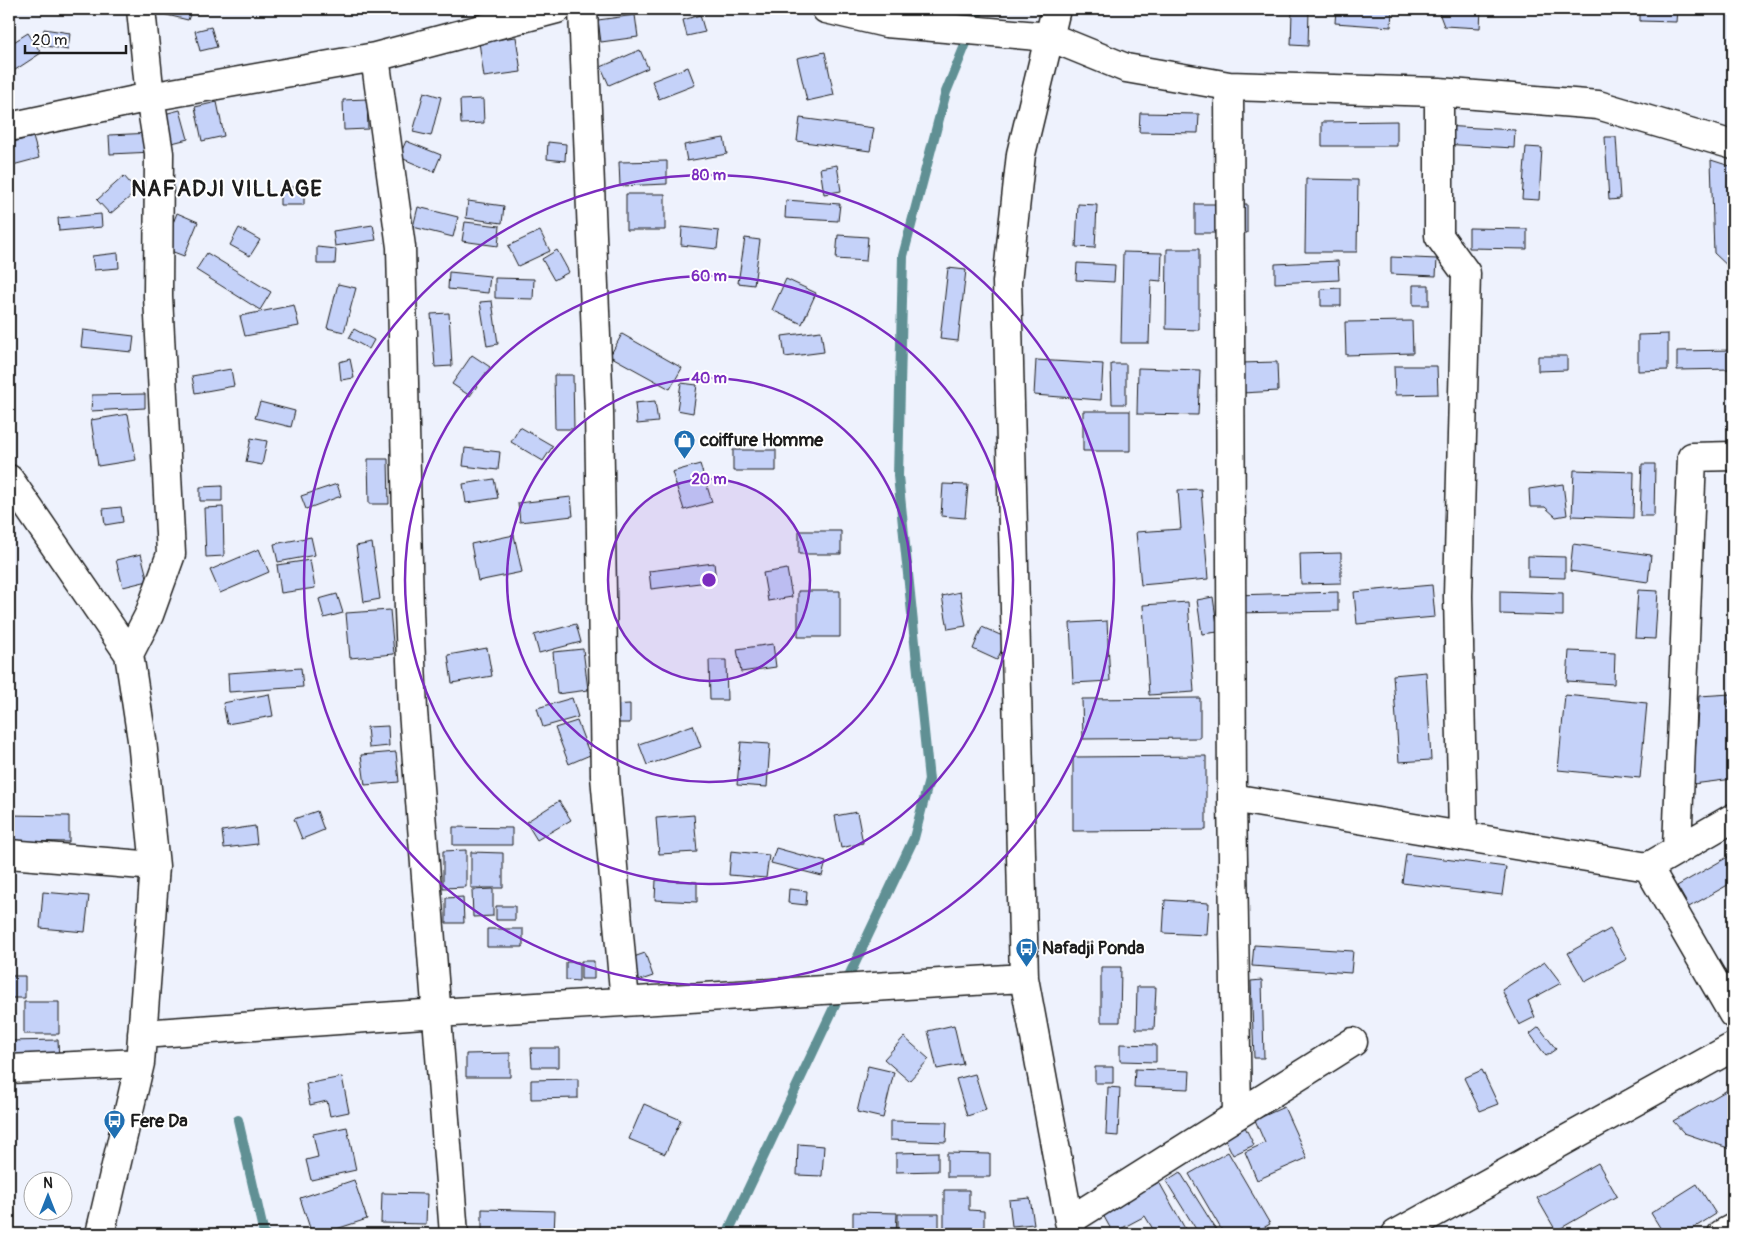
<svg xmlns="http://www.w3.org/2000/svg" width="1742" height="1243" font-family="Pangolin,sans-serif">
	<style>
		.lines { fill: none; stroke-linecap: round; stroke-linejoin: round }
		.stream { stroke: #609094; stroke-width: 10 }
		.building { fill: #c5d2f9; stroke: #1c1c1c }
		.minor-casing { stroke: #1c1c1c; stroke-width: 31 }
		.minor { stroke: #fff; stroke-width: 28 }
		.ring { fill: none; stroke: #7b2cbf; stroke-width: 2.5 }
		.labels { text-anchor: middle; stroke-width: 4; stroke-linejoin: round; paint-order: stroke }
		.poi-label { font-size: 18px; font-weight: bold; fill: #1c1c1c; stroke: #fff; text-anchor: start }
		.district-label { font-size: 22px; font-weight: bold; letter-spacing: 1px; fill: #1c1c1c; stroke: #fff }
		.centre { fill: #7b2cbf; stroke: #fff; stroke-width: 2.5 }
		.ring-label { font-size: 15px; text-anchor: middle; font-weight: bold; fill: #7b2cbf; stroke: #fff; stroke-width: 4; stroke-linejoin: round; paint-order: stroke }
	</style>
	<rect width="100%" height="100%" fill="#eef2fd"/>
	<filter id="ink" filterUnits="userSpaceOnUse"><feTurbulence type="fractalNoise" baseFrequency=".02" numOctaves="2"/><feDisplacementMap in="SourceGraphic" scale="10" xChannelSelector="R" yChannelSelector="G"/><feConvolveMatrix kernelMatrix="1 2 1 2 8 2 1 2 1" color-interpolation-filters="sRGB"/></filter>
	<g filter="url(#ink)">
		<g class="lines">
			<path class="stream" d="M238 1120 264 1234
				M727 1234 914 838 929 780 898 476 903 256 946 92 980 9"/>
		</g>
		<path class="building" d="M151 9H192L188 20 150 11Z
			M1336 9H1392L1391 27 1335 23Z
			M1433 9H1481L1480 28 1444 26 1438 10Z
			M1640 9H1677L1676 22 1640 21Z
			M1292 11H1309L1308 46 1291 45Z
			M635 15 638 37 601 42 598 20Z
			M700 15 705 32 687 36 683 20Z
			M211 27 217 47 200 51 195 31Z
			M44 29 70 33 68 50 41 45Z
			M28 33 41 53 12 72 9 68V45Z
			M516 37 521 72 484 77 479 42Z
			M640 50 648 68 609 85 601 67Z
			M825 52 834 95 807 101 797 58Z
			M688 67 695 85 659 99 652 81Z
			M424 92 441 97 431 136 413 132Z
			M367 99 368 129 344 130 343 100Z
			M483 99 484 123 461 124 460 100Z
			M217 102 224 136 202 141 195 107Z
			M180 110 188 139 164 145 156 116Z
			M1140 113 1199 114 1198 133 1139 132Z
			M800 118 874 128 870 151 797 141Z
			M1397 121V146H1322V122Z
			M1442 126 1515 130 1514 148 1441 144Z
			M152 133 153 152 110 154 109 135Z
			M33 137 39 158 9 166V143Z
			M1605 137H1616L1620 199 1609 200Z
			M724 138 727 154 687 161 684 145Z
			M406 141 441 155 434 172 399 157Z
			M548 142 566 144 565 161 547 159Z
			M1526 147 1542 148 1539 200 1522 199Z
			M1711 160 1733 167V271L1714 253Z
			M667 161V184L620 186 619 162Z
			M837 165 841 191 824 194 820 168Z
			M124 176 137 191 110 214 97 200Z
			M1306 179 1358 180 1357 252H1305Z
			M280 187H304V205H280Z
			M626 194H665V230H626Z
			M786 200 840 204 838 221 785 218Z
			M468 201 504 206 502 223 466 218Z
			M1078 204 1097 205 1095 248 1076 247Z
			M1195 204H1247V233H1195Z
			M418 207 458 217 453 237 413 227Z
			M177 213 198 222 184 256 163 248Z
			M101 214 102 227 59 231 58 218Z
			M465 222 500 226 498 246 462 241Z
			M373 225 376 240 335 246 333 231Z
			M682 227 719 231 717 249 681 245Z
			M239 228 260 240 250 256 230 245Z
			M1469 228 1527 229V249L1469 248Z
			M540 231 550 251 518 266 508 246Z
			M838 235 868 237 866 261 836 259Z
			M745 238 760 240 754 285 738 283Z
			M317 247 336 249 335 264H317Z
			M1167 249H1199V330L1166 329Z
			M557 250 569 272 554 280 542 259Z
			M1123 252 1162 253 1161 281 1151 280 1149 343H1121Z
			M118 253 119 268 94 270 92 256Z
			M207 253 271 292 260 310 196 270Z
			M1391 257 1437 259 1436 276 1391 274Z
			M1338 261 1339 280 1275 283V264Z
			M1077 263 1115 265 1114 282 1076 280Z
			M948 268 966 270 958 341 940 339Z
			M449 272 490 276 488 293 448 289Z
			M495 278 534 279 533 299 495 298Z
			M786 279 816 293 802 324 772 310Z
			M338 284 356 288 344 332 327 328Z
			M1413 285H1429V305H1413Z
			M1341 288V306H1321V289Z
			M492 301 498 344 487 346 480 302Z
			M294 305 299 326 245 336 240 316Z
			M449 313 452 366 435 367 431 314Z
			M1412 321 1413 353 1346 355 1345 322Z
			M354 329 374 340 369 349 349 338Z
			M83 330 134 336 132 352 81 347Z
			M821 331 824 352 785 357 782 336Z
			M622 334 682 368 670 389 610 356Z
			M1668 334V370L1638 371V335Z
			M1733 350V369L1677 370V351Z
			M472 355 490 367 470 396 452 384Z
			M1538 356H1567V370L1538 371Z
			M350 359 354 378 341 380 339 362Z
			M1036 360 1103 364 1101 400 1034 395Z
			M1277 362 1278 391 1242 393 1241 363Z
			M1111 364H1126V404H1112Z
			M1394 366H1437L1438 394 1395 395Z
			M1138 368 1200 370 1198 415 1137 414Z
			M231 369 234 386 195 393 192 376Z
			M554 375H573L574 429H555Z
			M681 383 697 385 693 413 677 410Z
			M145 394V408L91 411 92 395Z
			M655 401 658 422 637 424 635 403Z
			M260 402 295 411 291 427 255 418Z
			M1083 411H1130V451H1083Z
			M128 414 136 460 98 466 91 420Z
			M520 427 553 446 543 461 511 442Z
			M251 438 267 441 262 465 246 462Z
			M465 448 500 452 498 470 463 466Z
			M733 450H776V471H733Z
			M368 459H388L389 504H369Z
			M700 464 712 502 684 510 672 472Z
			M1642 464H1655L1654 516H1640Z
			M1574 470 1634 472 1633 518 1572 516Z
			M494 479 498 498 466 503 463 484Z
			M337 484 341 496 306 509 301 496Z
			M943 484 968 485 965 518 941 516Z
			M1563 484 1567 515 1556 517 1545 507H1530L1529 489Z
			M222 486V501H200V487Z
			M1201 489 1208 579 1141 585 1136 532 1181 529 1178 490Z
			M571 497 573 516 520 522 518 503Z
			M121 507 123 522 105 525 103 509Z
			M223 507 224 556 206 557 204 508Z
			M799 531H841V554H799Z
			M514 535 522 572 478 581 471 544Z
			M311 537 315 555 278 562 274 544Z
			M372 543 380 599 364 602 356 546Z
			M1573 544 1651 555 1648 582 1570 571Z
			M259 549 269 572 220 593 210 570Z
			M1341 553V583L1301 584 1300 554Z
			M141 554 148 581 123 587 116 560Z
			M1528 556 1565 557V578L1528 577Z
			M310 560 315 588 281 593 277 565Z
			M714 563 716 581 651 589 649 571Z
			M787 569 792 597 768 601 763 573Z
			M1432 585 1435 617 1357 624 1354 592Z
			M1638 590 1658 591 1655 639 1635 638Z
			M798 591H840V637H798Z
			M1500 591 1563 593V616L1500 614Z
			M960 592 966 626 948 629 942 596Z
			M1338 592V611L1235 613V595Z
			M337 594 343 613 324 618 319 599Z
			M1213 597 1218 632 1202 634 1197 600Z
			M1188 602 1194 692 1149 695 1143 605Z
			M390 610 394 654 350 658 346 613Z
			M1107 621 1110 681 1073 683 1070 623Z
			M576 624 581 642 539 653 534 635Z
			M982 627 1007 638 997 660 973 649Z
			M773 644 776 667 741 672 737 649Z
			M487 648 492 676 452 683 448 655Z
			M583 649 588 690 557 694 553 652Z
			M1569 651 1615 653 1614 684 1567 681Z
			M709 660H726L727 700H710Z
			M301 668 303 687 229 692 228 673Z
			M1426 672 1431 760 1399 762 1393 675Z
			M269 694 273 716 227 724 223 703Z
			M1731 694 1727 707H1733V779L1693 784 1699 696Z
			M1565 695 1647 703 1640 778 1558 770Z
			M572 698 578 717 543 727 537 708Z
			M1200 698V738L1083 739 1082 699Z
			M630 704V723H612L611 705Z
			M577 721 590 755 569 764 555 728Z
			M693 725 701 747 647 765 639 744Z
			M388 726 389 746 369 748 367 727Z
			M741 742 770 744 767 787 737 785Z
			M396 752 399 782 365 785 361 755Z
			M1206 756V830L1073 831V757Z
			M559 801 571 820 537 840 526 822Z
			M317 811 324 830 302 839 294 819Z
			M857 812 863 843 841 848 835 816Z
			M9 815 69 816V842L9 841Z
			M694 815 697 852 659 854 656 818Z
			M255 826 257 844 224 848 222 831Z
			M453 827 512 828V845H453Z
			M776 848 826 862 822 876 771 863Z
			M466 850V887L443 888V851Z
			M731 851 769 855 766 878 729 875Z
			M471 852 503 853V888H471Z
			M1406 854 1506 867 1502 895 1402 883Z
			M1733 854V882L1689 907 1677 886Z
			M656 880 697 882V902L655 900Z
			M493 889V916L473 917 472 890Z
			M789 889 807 891 806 905 788 903Z
			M43 892 89 896 85 932 40 928Z
			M463 897 464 923H446V898Z
			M1165 900 1209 903 1207 935 1163 933Z
			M496 906H515V920H496Z
			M487 929H523V947H487Z
			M1610 929 1627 959 1585 982 1568 953Z
			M1254 945 1353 951 1351 973 1252 966Z
			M645 953 653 976 638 981 631 958Z
			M581 961H594V979H581Z
			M566 962H579V981L566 980Z
			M1545 962 1561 983 1528 1001 1535 1017 1519 1025 1502 990Z
			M1101 967H1121L1120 1022H1101Z
			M9 976H25V998H9Z
			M1262 980 1264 1058H1254L1251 981Z
			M1137 987H1156L1154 1029H1136Z
			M24 1002H59V1034H24Z
			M954 1025 963 1064 937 1069 928 1031Z
			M1539 1027 1556 1049 1546 1056 1530 1034Z
			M904 1037 929 1059 909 1081 884 1059Z
			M58 1040 59 1060 9 1061V1041Z
			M1120 1044 1156 1045V1062L1120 1061Z
			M531 1048H559V1067H532Z
			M510 1053V1077H466V1054Z
			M868 1066 894 1072 883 1118 857 1112Z
			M1095 1067H1113V1083H1095Z
			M1135 1069 1190 1071 1189 1089 1134 1087Z
			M1482 1070 1498 1104 1480 1111 1464 1078Z
			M975 1074 986 1110 967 1116 956 1079Z
			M342 1077 349 1112 330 1116 327 1101 310 1105 306 1084Z
			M578 1079V1098L531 1099V1080Z
			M1108 1087 1120 1088 1118 1136 1106 1135Z
			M1731 1088 1733 1091V1148L1731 1149 1684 1133 1673 1121Z
			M644 1104 681 1120 665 1154 629 1139Z
			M1284 1107 1307 1158 1257 1180 1245 1152 1265 1143 1255 1120Z
			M890 1121 947 1122 946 1142 890 1140Z
			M1244 1125 1254 1145 1233 1155 1223 1135Z
			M347 1127 356 1170 311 1180 306 1160 318 1157 313 1134Z
			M798 1144 824 1146 822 1176 797 1175Z
			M938 1152V1171L896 1172V1153Z
			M1228 1152 1270 1224 1253 1234H1224L1189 1174Z
			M947 1153 990 1154V1177H947Z
			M1598 1163 1617 1196 1556 1231 1537 1198Z
			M1180 1172 1219 1234H1199L1166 1181Z
			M354 1180 367 1219 321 1234H312L300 1198Z
			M1159 1182 1188 1234H1156L1145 1216 1113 1233 1102 1213Z
			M1697 1184 1716 1214 1684 1234H1664L1651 1213Z
			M944 1190H969V1210L984 1211V1228H944Z
			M382 1193 427 1194 426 1224 381 1223Z
			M1030 1198 1034 1224 1012 1226 1009 1200Z
			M482 1209 555 1211 554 1234H482Z
			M853 1212 897 1213 896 1234H853Z
			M898 1214H939V1231H898Z"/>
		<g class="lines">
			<defs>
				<path id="minor" d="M583 9 599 412 605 776 625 1002
					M826 9 886 23 1050 37 1126 68 1229 86 1439 92 1598 105 1733 145
					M1056 9 1021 154 1007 282 1024 978 1069 1221 1073 1234
					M375 57 401 247 409 610 413 711 454 1234
					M1229 86 1232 798 1237 1115
					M1439 92V236L1466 273 1458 596 1463 836
					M9 127 150 97 375 57 557 9
					M9 479 129 654 142 740 155 866 140 1063 100 1234
					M129 654 149 615 171 554 158 296 159 153 150 97 141 9
					M1232 798 1648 867 1733 818
					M1677 849 1692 457 1733 456
					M9 854 155 866
					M1648 867 1733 1014
					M142 1034 437 1013 1024 978
					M9 1069 140 1063
					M1069 1221 1353 1042
					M1396 1234 1733 1047
					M1722 1234 1733 1228"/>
			</defs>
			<use href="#minor" class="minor-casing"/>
			<use href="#minor" class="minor"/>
		</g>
	</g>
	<circle cx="709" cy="580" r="101" fill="#7b2cbf" fill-opacity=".12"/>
	<g class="ring">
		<circle cx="709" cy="580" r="101"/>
		<circle cx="709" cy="580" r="202"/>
		<circle cx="709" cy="580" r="304"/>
		<circle cx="709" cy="580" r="405"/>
	</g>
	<defs>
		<symbol id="shop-pin" viewBox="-11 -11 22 30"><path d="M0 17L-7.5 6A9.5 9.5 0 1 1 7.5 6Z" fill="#1f6fb2" stroke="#fff"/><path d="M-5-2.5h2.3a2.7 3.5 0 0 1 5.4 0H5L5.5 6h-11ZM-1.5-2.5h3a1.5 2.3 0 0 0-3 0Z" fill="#fff"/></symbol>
		<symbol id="bus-pin" viewBox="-11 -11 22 30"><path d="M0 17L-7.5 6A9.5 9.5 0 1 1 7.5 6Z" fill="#1f6fb2" stroke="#fff"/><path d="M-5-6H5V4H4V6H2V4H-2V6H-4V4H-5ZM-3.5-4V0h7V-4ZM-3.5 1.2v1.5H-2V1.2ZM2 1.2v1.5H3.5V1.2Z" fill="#fff"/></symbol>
	</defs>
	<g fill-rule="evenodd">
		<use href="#shop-pin" x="672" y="428" width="25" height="34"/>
		<use href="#bus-pin" x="1014" y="936" width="25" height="34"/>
		<use href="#bus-pin" x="102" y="1108" width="25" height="34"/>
	</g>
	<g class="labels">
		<g class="poi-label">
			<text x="700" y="446">coiffure Homme</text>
			<text x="1042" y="954">Nafadji Ponda</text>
			<text x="130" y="1127">Fere Da</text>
		</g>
		<g class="district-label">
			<text x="227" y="196">NAFADJI VILLAGE</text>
		</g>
	</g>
	<circle cx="709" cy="580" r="8" class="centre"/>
	<g class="ring-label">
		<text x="709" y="180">80 m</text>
		<text x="709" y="281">60 m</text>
		<text x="709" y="383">40 m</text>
		<text x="709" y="484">20 m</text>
	</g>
	<rect width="1742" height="1243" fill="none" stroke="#fff" stroke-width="30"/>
	<rect x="15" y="15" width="1712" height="1213" fill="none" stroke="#1c1c1c" stroke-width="2" filter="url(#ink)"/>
	<g transform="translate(48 1196)"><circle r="24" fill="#ffffff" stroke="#a4a4a4"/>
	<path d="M0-4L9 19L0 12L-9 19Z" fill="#1f6fb2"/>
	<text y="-8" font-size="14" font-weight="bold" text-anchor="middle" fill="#1c1c1c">N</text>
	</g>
	<path d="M25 45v8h101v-8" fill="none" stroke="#1c1c1c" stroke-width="2.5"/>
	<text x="32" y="45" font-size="15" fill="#1c1c1c" stroke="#ffffff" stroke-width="4" paint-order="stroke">20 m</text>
</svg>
